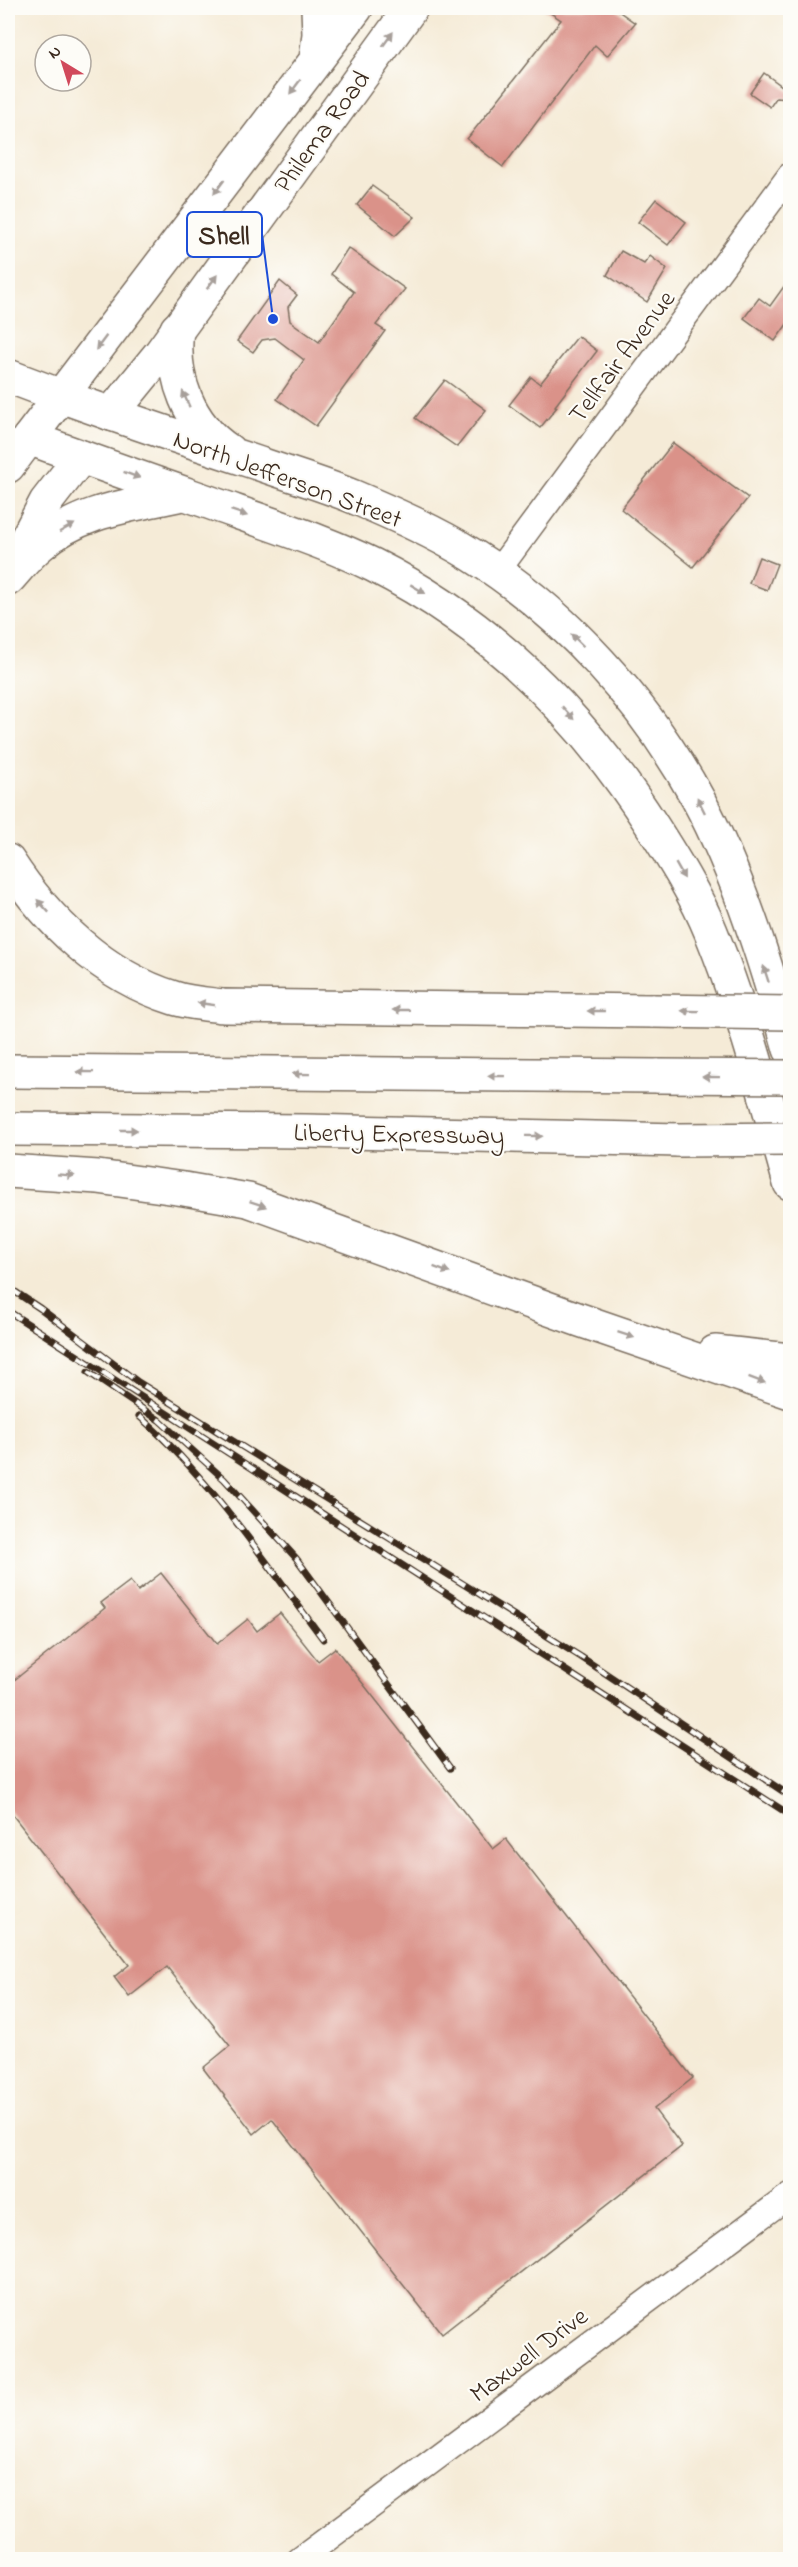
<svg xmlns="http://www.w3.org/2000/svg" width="798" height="2567" font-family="'Indie Flower',sans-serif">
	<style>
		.building { fill: #da9289 }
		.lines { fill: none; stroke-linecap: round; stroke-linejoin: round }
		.street-casing { stroke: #7c6e5f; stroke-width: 27 }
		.secondary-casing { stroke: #7c6e5f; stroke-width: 36 }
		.primary-casing { stroke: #7c6e5f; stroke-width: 36 }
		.highway-casing { stroke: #7c6e5f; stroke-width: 36 }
		.street { stroke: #fff; stroke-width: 24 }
		.secondary { stroke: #fff; stroke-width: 33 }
		.primary { stroke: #fff; stroke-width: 33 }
		.highway { stroke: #fff; stroke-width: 33 }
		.rail-casing { stroke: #3b2a1e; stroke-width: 7 }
		.rail { stroke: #fdfcf7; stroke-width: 4.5; stroke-dasharray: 14; stroke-linecap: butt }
		.highway-bridge-casing { stroke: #7c6e5f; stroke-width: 36; stroke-linecap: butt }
		.highway-bridge { stroke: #fff; stroke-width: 33 }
		.oneway { fill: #a79f9a }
		.labels { text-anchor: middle; stroke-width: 4.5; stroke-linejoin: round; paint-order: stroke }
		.street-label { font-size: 26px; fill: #3b2a1e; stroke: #fdfcf7 }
		.leader { fill: none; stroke: #1d4ed8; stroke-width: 2 }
		.callout-dot { fill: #1d4ed8; stroke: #fdfcf7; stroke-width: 2 }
		.callout { fill: #fdfcf7; stroke: #1d4ed8; stroke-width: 2 }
		.callout-label { font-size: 27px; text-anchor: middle; font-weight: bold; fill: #3b2a1e }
	</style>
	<rect width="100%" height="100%" fill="#fdfcf7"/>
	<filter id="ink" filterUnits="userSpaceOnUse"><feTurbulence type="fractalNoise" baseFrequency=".0167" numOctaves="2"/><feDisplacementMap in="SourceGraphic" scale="12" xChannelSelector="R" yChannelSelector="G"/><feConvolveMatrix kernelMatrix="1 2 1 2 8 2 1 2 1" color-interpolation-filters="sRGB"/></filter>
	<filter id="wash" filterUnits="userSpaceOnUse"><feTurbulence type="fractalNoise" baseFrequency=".008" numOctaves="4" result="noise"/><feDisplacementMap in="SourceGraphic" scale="24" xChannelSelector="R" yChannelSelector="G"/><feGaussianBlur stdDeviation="1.35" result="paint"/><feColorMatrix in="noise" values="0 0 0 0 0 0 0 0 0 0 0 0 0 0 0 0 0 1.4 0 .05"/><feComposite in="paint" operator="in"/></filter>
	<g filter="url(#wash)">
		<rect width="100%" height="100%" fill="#f5ebd7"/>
		<g id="blocks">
			<path class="building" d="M543 8H614L635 23 607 56 595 45 503 167 467 139 561 20Z
				M764 73 790 92V99L776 98 770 107 750 93Z
				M372 186 415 217 395 236 357 205Z
				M656 199 686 222 668 245 638 222Z
				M348 248 405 289 376 325 385 331 316 426 277 399 304 360 275 338 262 340 253 352 237 341 280 281 297 295 288 307 290 321 319 342 354 292 331 274Z
				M621 251 644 264 650 256 667 269 647 302 607 275Z
				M790 278V320L775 341 744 318 759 298 770 306Z
				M578 336 597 351 555 406 557 407 540 428 509 405 531 377 540 384Z
				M445 380 486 410 457 447 415 418Z
				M673 443 748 498 693 567 621 509Z
				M759 557 777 564 767 590 749 583Z
				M161 1573 217 1644 248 1619 257 1631 280 1613 318 1661 335 1648 493 1849 506 1839 693 2078 654 2109 682 2146 442 2334 272 2119 254 2134 203 2068 230 2046 167 1967 129 1997 114 1977 129 1965 8 1809V1685L105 1608 101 1603 130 1581 138 1591Z"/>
		</g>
	</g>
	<g filter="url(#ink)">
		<use href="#blocks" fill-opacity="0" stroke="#7c6e5f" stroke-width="1.5"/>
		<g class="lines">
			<defs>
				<path id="street" d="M497 572 790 175
					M299 2560 790 2195"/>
				<path id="secondary" d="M316 60 319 34 318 8
					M8 376 61 396 356 8
					M111 414 160 354 411 8"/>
				<path id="primary" d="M177 329C171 377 188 424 229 451
					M790 1049C767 967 738 873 698 799 645 702 565 613 472 555 435 532 394 514 354 497 323 484 291 475 260 464 193 442 127 420 61 396L29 438C97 463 166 487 234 511 281 528 328 543 373 565 491 624 582 716 653 827 674 860 696 895 711 932 744 1013 766 1098 790 1183"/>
				<path id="highway" d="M8 466 29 438
					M17 557 46 502 81 457
					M8 579C18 568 28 555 40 545 80 510 134 505 183 494
					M8 861C47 921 103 976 174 998 189 1003 207 1004 223 1006L654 1011
					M8 1071 659 1076
					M8 1129 306 1131 679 1140
					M8 1171 98 1177 184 1189 248 1200 580 1320 790 1392
					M715 1352 790 1360"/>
			</defs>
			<use href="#street" class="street-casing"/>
			<use href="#secondary" class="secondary-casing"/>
			<use href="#primary" class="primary-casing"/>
			<use href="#highway" class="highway-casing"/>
			<use href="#street" class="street"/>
			<use href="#secondary" class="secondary"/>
			<use href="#primary" class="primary"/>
			<use href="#highway" class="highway"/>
			<defs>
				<path id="rail" d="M8 1287 41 1309 138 1382 581 1657 790 1796
					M8 1311 790 1815
					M88 1372 159 1420 224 1479 296 1558 450 1768
					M139 1416C209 1477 267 1564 323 1639"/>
			</defs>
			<use href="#rail" class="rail-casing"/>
			<use href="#rail" class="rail"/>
			<defs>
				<path id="highway-bridge" d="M654 1011 790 1013
					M659 1076 790 1077
					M679 1140 790 1139"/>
			</defs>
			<use href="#highway-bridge" class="highway-bridge-casing"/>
			<use href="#highway-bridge" class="highway-bridge"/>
		</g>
		<defs><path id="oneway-solid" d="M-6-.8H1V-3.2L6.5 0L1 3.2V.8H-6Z" transform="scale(1.5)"/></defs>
		<g class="oneway">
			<use href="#oneway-solid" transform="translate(388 39) rotate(-54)"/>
			<use href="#oneway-solid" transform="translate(295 87) rotate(127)"/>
			<use href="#oneway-solid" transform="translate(219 187) rotate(127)"/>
			<use href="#oneway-solid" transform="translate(212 282) rotate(-54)"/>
			<use href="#oneway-solid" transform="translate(101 343) rotate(127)"/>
			<use href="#oneway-solid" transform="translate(186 399) rotate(-114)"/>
			<use href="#oneway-solid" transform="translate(132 475) rotate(20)"/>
			<use href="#oneway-solid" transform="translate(239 513) rotate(19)"/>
			<use href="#oneway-solid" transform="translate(67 528) rotate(-28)"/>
			<use href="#oneway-solid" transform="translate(418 589) rotate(31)"/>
			<use href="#oneway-solid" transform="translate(577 640) rotate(-136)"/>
			<use href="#oneway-solid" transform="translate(568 713) rotate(48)"/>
			<use href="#oneway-solid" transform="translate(701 805) rotate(-116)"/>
			<use href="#oneway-solid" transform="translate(680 871) rotate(60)"/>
			<use href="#oneway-solid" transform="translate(43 906) rotate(-133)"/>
			<use href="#oneway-solid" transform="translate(766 974) rotate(-108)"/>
			<use href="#oneway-solid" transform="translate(206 1004) rotate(-172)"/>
			<use href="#oneway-solid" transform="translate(401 1010) rotate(-180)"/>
			<use href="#oneway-solid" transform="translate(596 1011) rotate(-180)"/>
			<use href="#oneway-solid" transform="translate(690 1011) rotate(-179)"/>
			<use href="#oneway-solid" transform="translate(85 1072) rotate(-179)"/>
			<use href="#oneway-solid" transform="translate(301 1074) rotate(-179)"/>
			<use href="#oneway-solid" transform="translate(496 1076) rotate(-179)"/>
			<use href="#oneway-solid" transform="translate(711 1077) rotate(-179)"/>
			<use href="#oneway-solid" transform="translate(129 1130)"/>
			<use href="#oneway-solid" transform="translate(534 1136) rotate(1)"/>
			<use href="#oneway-solid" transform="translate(66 1175) rotate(4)"/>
			<use href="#oneway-solid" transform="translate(258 1204) rotate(19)"/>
			<use href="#oneway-solid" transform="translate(442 1270) rotate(20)"/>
			<use href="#oneway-solid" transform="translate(626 1335) rotate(18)"/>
			<use href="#oneway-solid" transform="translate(757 1380) rotate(20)"/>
		</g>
	</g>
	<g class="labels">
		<g class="street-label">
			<text transform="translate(321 131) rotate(-54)" y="9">Philema Road</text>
			<text transform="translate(621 356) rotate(-53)" y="9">Tellfair Avenue</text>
			<text transform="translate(288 478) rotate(20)" y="9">North Jefferson Street</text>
			<text transform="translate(399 1133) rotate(1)" y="9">Liberty Expressway</text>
			<text transform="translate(528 2354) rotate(-37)" y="9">Maxwell Drive</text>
		</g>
	</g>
	<path class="leader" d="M273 319L262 234"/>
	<circle class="callout-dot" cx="273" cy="319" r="6"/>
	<rect class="callout" x="187" y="212" width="75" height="45" rx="6"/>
	<g class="callout-label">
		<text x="224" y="244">Shell</text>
	</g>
	<rect width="798" height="2567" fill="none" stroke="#fdfcf7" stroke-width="30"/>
	<g transform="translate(63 63) rotate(322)"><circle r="28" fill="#fdfcf7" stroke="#afa8a0" stroke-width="1.5"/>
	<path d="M0-4.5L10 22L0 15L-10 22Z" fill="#d1495b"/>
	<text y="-9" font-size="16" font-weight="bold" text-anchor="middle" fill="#3b2a1e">N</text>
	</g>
</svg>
